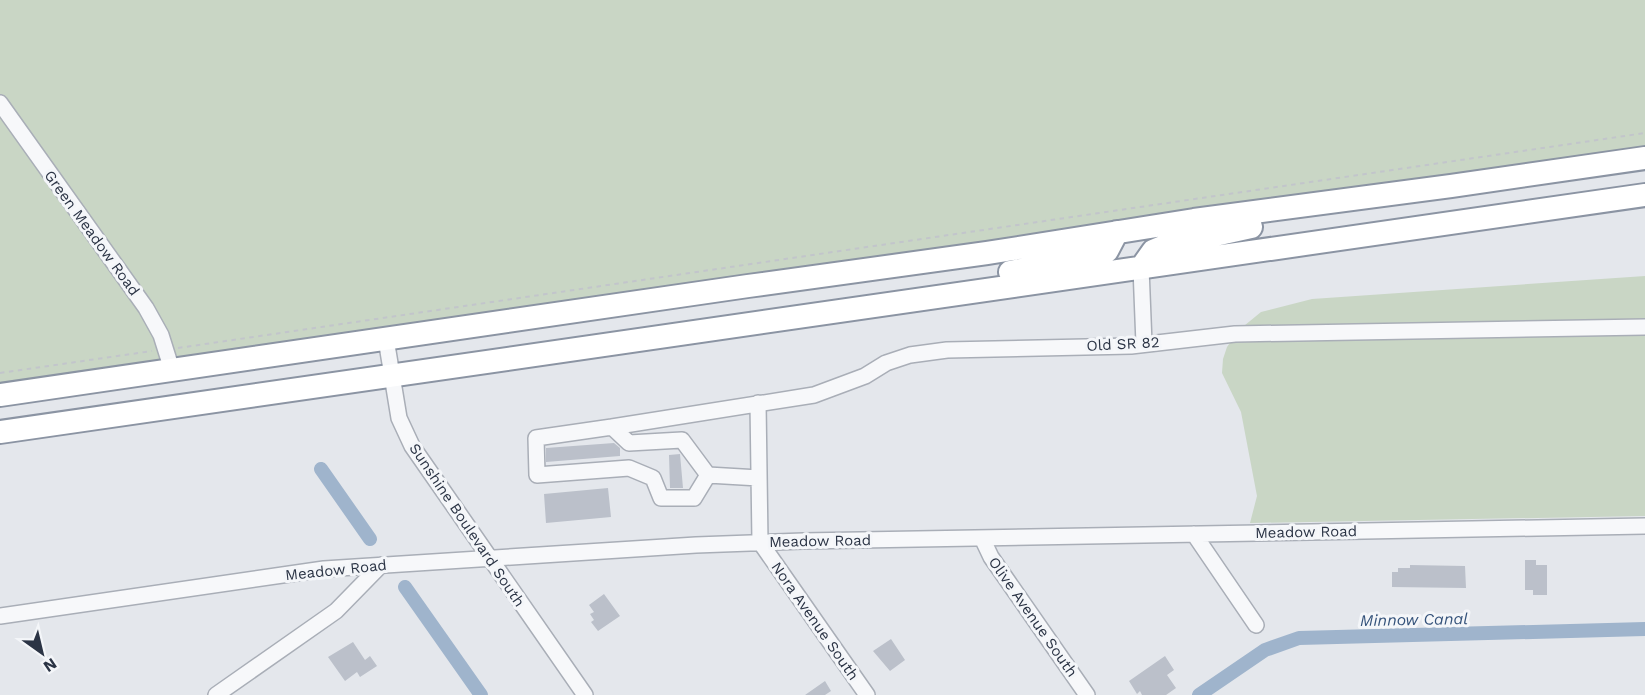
<svg xmlns="http://www.w3.org/2000/svg" width="1645" height="695" font-family="'Work Sans',sans-serif">
	<style>
		.green { fill: #c9d6c5 }
		.lines { fill: none; stroke-linecap: round; stroke-linejoin: round }
		.canal { stroke: #9fb4cc; stroke-width: 14 }
		.building { fill: #bbc0ca }
		.minor-casing { stroke: #a9aeb7; stroke-width: 18 }
		.highway-casing { stroke: #8b94a3; stroke-width: 26 }
		.path { stroke: #c2c5cb; stroke-width: 2; stroke-dasharray: 4.5 4.5; stroke-linecap: butt }
		.minor { stroke: #f7f8fa; stroke-width: 15 }
		.highway { stroke: #fff; stroke-width: 22 }
		.labels { text-anchor: middle; stroke-width: 6; stroke-linejoin: round; paint-order: stroke }
		.street-label { font-size: 15px; fill: #2b3445; stroke: #f4f6f9 }
		.water-label { font-size: 16px; font-style: italic; fill: #34527a; stroke: #f4f6f9 }
	</style>
	<rect width="100%" height="100%" fill="#e4e7ec"/>
	<path class="green" d="M0 0H1645V151L0 388Z
		M1645 276V516L1250 523 1257 496 1241 412 1222 373 1223 359 1227 347 1239 330 1261 312 1312 299Z"/>
	<g class="lines">
		<path class="canal" d="M321 469 370 539
			M405 587 481 695
			M1199 695 1265 650 1299 638 1645 629"/>
	</g>
	<path class="building" d="M614 443 620 448V456L546 462V448Z
		M680 454 683 488H670L669 455Z
		M608 488 611 517 546 523 544 494Z
		M1525 560H1536V565H1547V595H1533V590H1525Z
		M1410 565 1465 566 1466 588 1392 587V572H1398V568H1410Z
		M604 594 620 616 598 631 591 622 594 620 590 614 594 612 589 605Z
		M891 639 905 660 890 671 873 651Z
		M353 642 365 660 370 656 377 666 360 677 357 672 345 681 328 657Z
		M1165 656 1174 670 1167 675 1176 688 1166 695H1142L1140 691 1137 694 1129 681Z
		M825 681 831 691 825 695H805Z"/>
	<g class="lines">
		<defs>
			<path id="minor" d="M0 103 146 308 161 335 172 370
				M1141 268 1144 344
				M386 339 399 418 412 446 585 695
				M758 403 760 542 867 695
				M612 427 814 395 865 376 886 363 910 355 947 350 1131 346 1235 334 1645 327
				M708 475 694 498H661L653 478 629 468 537 475 536 438 612 427 629 443 682 440 708 475 759 478
				M1194 534 1256 625
				M982 538 991 557 1087 695
				M0 616 324 569 696 545 803 541 1645 526
				M216 695 336 611 381 565"/>
			<path id="highway" d="M1141 268 1153 251 1165 246 1251 227
				M1010 272 1082 258 1107 251 1117 232
				M0 395 748 286 987 253 1194 220 1451 186 1645 158
				M0 432 1645 195"/>
		</defs>
		<use href="#minor" class="minor-casing"/>
		<use href="#highway" class="highway-casing"/>
		<path class="path" d="M178 348 1645 133
			M0 373 152 351"/>
		<use href="#minor" class="minor"/>
		<use href="#highway" class="highway"/>
	</g>
	<g class="labels">
		<g class="street-label">
			<text transform="translate(92 233) rotate(54)" y="5">Green Meadow Road</text>
			<text transform="translate(1123 344) rotate(-3)" y="5">Old SR 82</text>
			<text transform="translate(467 525) rotate(56)" y="5">Sunshine Boulevard South</text>
			<text transform="translate(1306 532) rotate(-1)" y="5">Meadow Road</text>
			<text transform="translate(820 541) rotate(-1)" y="5">Meadow Road</text>
			<text transform="translate(336 570) rotate(-6)" y="5">Meadow Road</text>
			<text transform="translate(1033 617) rotate(55)" y="5">Olive Avenue South</text>
			<text transform="translate(815 621) rotate(55)" y="5">Nora Avenue South</text>
		</g>
		<g class="water-label">
			<text transform="translate(1414 619) rotate(-1)" y="6">Minnow Canal</text>
		</g>
	</g>
	<g transform="translate(42 653) rotate(146)" stroke="#f4f6f9" stroke-width="4.5" paint-order="stroke">
	<path d="M0-4.5L10 22L0 15L-10 22Z" fill="#2b3445"/>
	<text y="-9" font-size="16" font-weight="bold" text-anchor="middle" fill="#2b3445">N</text>
	</g>
</svg>
